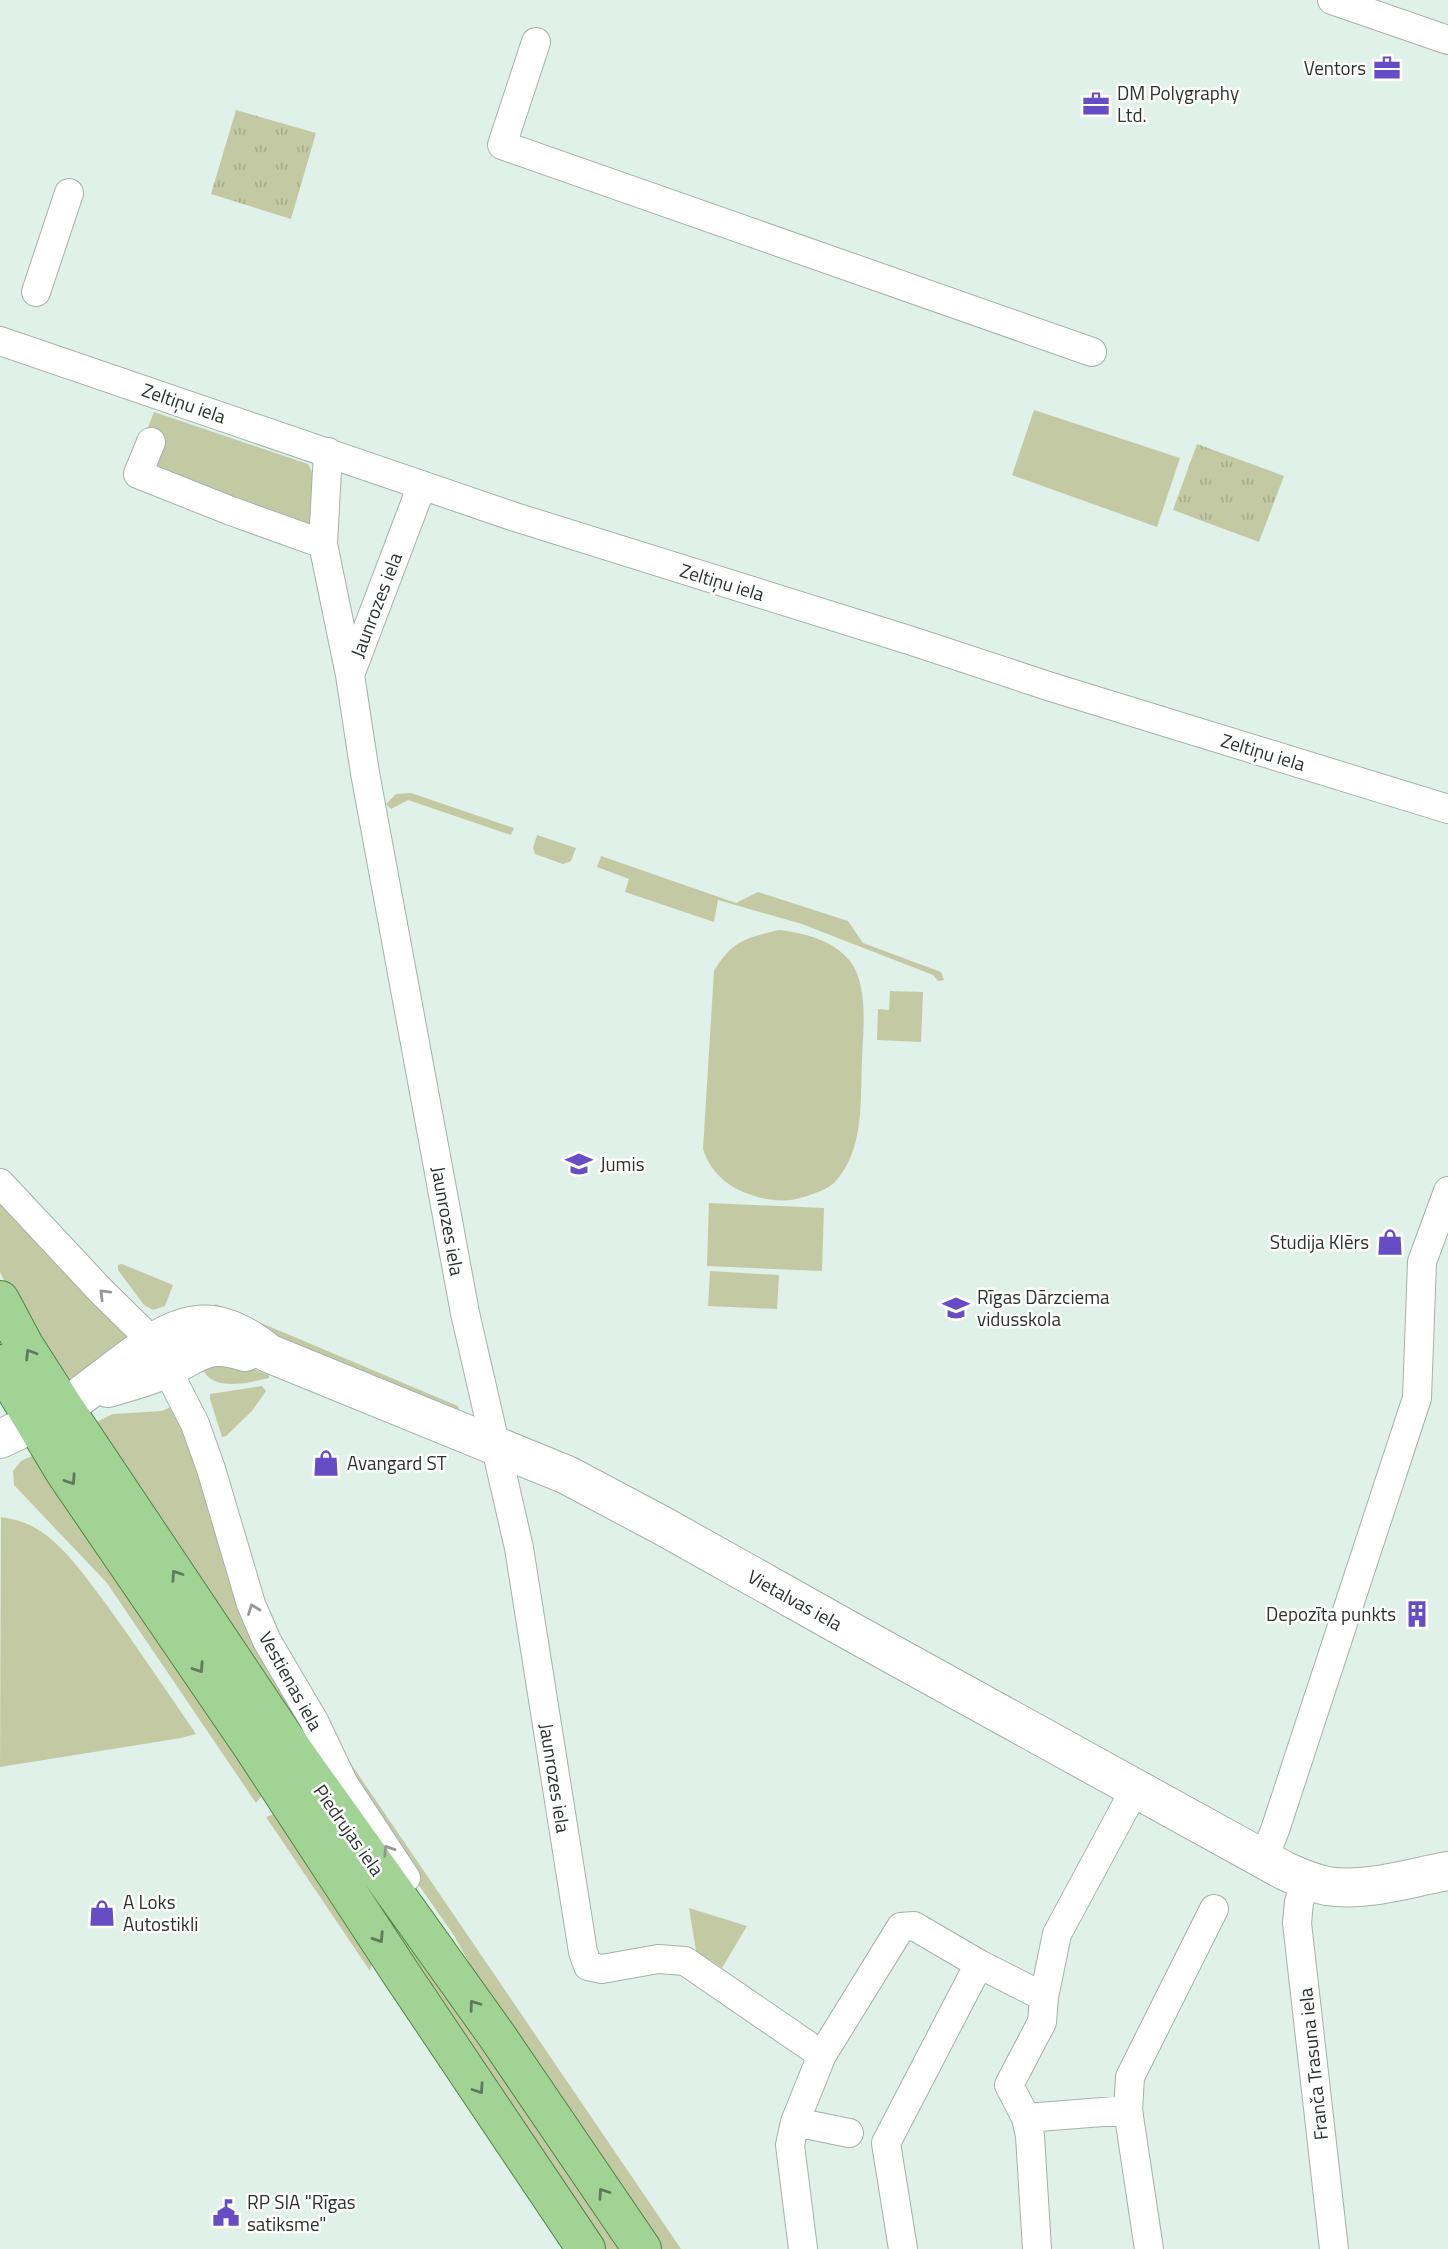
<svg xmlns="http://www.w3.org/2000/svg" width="1448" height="2249" font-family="'Titillium Web',sans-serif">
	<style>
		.grass { fill: #c3caa3 }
		.park { fill: url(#park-tufts) }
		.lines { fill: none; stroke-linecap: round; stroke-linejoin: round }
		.street-casing { stroke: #a1b3aa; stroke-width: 30 }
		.secondary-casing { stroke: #a1b3aa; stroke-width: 40 }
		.primary-casing { stroke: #4f8743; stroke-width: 40 }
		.street { stroke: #fff; stroke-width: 28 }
		.secondary { stroke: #fff; stroke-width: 38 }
		.primary { stroke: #a1d395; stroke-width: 38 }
		.oneway { stroke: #959896 }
		.oneway2 { stroke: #607a5c }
		.labels { text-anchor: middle; stroke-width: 5; stroke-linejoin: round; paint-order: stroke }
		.poi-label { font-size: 19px; fill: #2b322e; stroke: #fff; text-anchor: start }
		.street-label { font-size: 19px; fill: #2b322e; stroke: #fff }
	</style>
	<defs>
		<pattern id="park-tufts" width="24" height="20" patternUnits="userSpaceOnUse" patternTransform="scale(1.75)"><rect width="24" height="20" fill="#c3caa3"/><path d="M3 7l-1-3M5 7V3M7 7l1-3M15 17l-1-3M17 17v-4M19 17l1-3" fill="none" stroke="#a8ae8d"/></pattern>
	</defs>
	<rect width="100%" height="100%" fill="#dff1e8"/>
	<path class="grass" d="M1034 410 1180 458 1157 527 1012 475Z
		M154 412 308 464 316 480 311 527 156 467 145 435Z
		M411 793 514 828 511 835 408 800 391 809 386 804 396 794Z
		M537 835 576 848 571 861 563 864 535 854 533 848Z
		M601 856 736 903 758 892 848 921 863 943 941 972 944 980 938 981 933 975 802 924 718 900 714 922 625 892 629 879 597 867Z
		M779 930C804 933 833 940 850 961 869 986 863 1031 862 1060 860 1101 865 1149 835 1182 828 1189 816 1193 807 1196 789 1202 773 1202 755 1196 730 1189 711 1174 703 1149L714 971C732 941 745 938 779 930Z
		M890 991 923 992 921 1042 877 1040 878 1009 889 1010Z
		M0 1201 132 1337 122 1351 63 1382 29 1330 0 1272Z
		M709 1203 824 1208 822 1271 707 1266Z
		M122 1264 173 1285 165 1306 153 1310 144 1305 118 1270V1265Z
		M710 1271 779 1275 777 1309 708 1306Z
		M216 1304 458 1406 459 1410 456 1417 186 1318Z
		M238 1363 269 1375V1378C251 1382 212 1393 203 1369L204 1366Z
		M262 1386 266 1391 252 1411 226 1436 222 1437 210 1399V1394Z
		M173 1406 186 1433 257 1649 302 1729 92 1424 113 1414 162 1411Z
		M32 1456 248 1765 264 1793 256 1803 107 1583 14 1485 13 1471 21 1461Z
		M1 1517C14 1519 26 1522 37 1529 64 1545 87 1579 106 1604 137 1647 166 1690 196 1734L181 1738 0 1767Z
		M328 1730 681 2249H659L496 2010 453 1934 367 1811Z
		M276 1813 372 1963 370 1971 266 1817Z
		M359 1873 624 2249H602L358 1875Z
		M689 1908 747 1926 722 1968 696 1951Z"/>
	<path class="park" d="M236 110 316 133 291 219 211 194Z
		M1197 444 1284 476 1259 542 1173 510Z"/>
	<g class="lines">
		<defs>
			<path id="street" d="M1332 0 1448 40
				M536 42 502 145 1092 352
				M36 292 69 193
				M0 341 515 517 912 641 1048 686 1448 809
				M151 442 138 474 231 511 323 544
				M328 452 323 544 350 675 365 773 465 1313 519 1548 583 1952 588 1966 602 1969 658 1959 685 1961 822 2055
				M350 675 422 485
				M0 1183 101 1291 153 1342 195 1424 211 1469 251 1604 267 1641 314 1721 344 1784 406 1878
				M1263 1860 1275 1830 1417 1398 1422 1262 1448 1191
				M1306 1880 1299 1902 1297 1923 1334 2249
				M1026 2118 1128 2110
				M795 2122 849 2133
				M803 2249 790 2145 795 2122 822 2055 901 1927 914 1926 979 1964
				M903 2249 886 2143 979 1964 1044 1997 1057 1934 1135 1789
				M1037 2249 1030 2136 1026 2118 1009 2085 1042 2022 1044 1997
				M1149 2249 1128 2110 1130 2077 1214 1909"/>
			<path id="secondary" d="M108 1388C127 1382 149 1377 167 1368 199 1353 207 1339 245 1352
				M75 1400C94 1386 113 1371 132 1357 183 1319 216 1310 268 1353L567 1475 663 1526 852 1632 1285 1871C1298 1877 1312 1883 1327 1886 1367 1892 1409 1878 1448 1871
				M0 1439 17 1431"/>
			<path id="primary" d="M0 1300 24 1345 63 1406 297 1756 497 2036 642 2249
				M0 1364 64 1471 252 1746 400 1972 586 2249"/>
		</defs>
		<use href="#street" class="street-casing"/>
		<use href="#secondary" class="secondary-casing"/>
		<use href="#primary" class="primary-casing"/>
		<use href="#street" class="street"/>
		<use href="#secondary" class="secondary"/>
		<use href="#primary" class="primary"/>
	</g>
	<defs><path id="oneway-chevron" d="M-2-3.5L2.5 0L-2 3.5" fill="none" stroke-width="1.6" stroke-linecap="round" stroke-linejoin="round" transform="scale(1.75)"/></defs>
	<g class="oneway">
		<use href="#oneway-chevron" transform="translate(104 1294) rotate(-135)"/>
		<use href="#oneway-chevron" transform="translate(253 1609) rotate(-111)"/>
		<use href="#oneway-chevron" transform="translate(388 1850) rotate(-123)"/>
	</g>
	<g class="oneway2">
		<use href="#oneway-chevron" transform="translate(30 1354) rotate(-122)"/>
		<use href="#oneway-chevron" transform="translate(71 1480) rotate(56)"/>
		<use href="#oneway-chevron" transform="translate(176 1575) rotate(-124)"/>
		<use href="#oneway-chevron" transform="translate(199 1668) rotate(56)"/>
		<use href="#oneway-chevron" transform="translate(379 1938) rotate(57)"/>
		<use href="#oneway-chevron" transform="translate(474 2005) rotate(-126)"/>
		<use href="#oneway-chevron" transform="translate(479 2089) rotate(56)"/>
		<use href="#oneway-chevron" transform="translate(603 2193) rotate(-124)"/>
	</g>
	<defs>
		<symbol id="office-bare" viewBox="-9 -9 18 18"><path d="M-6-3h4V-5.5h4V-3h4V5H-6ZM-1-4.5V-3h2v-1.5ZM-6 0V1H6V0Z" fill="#664cc5" stroke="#fff" stroke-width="2.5" paint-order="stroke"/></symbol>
		<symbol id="school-bare" viewBox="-9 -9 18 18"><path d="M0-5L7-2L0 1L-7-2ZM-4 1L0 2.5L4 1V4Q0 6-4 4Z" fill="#664cc5" stroke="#fff" stroke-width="2.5" paint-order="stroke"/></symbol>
		<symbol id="shop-bare" viewBox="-9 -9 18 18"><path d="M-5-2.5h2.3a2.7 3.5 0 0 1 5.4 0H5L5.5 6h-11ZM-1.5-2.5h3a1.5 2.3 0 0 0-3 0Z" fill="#664cc5" stroke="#fff" stroke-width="2.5" paint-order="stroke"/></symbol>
		<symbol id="building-bare" viewBox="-9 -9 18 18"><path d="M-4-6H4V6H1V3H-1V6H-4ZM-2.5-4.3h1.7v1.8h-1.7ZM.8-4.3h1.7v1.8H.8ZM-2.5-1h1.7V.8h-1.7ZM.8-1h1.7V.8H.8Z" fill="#664cc5" stroke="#fff" stroke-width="2.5" paint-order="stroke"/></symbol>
		<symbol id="civic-bare" viewBox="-9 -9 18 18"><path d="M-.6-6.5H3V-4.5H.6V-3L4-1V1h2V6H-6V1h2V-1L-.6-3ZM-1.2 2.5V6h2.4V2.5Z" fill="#664cc5" stroke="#fff" stroke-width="2.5" paint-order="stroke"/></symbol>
	</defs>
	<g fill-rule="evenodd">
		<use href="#office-bare" x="1368" y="49" width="38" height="38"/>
		<use href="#office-bare" x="1077" y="85" width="38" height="38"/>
		<use href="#school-bare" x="560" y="1145" width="38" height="38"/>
		<use href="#shop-bare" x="1371" y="1223" width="38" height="38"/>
		<use href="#school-bare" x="937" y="1289" width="38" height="38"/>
		<use href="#shop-bare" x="307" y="1444" width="38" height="38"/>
		<use href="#building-bare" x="1398" y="1595" width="38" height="38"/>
		<use href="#shop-bare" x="83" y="1894" width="38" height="38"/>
		<use href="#civic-bare" x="207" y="2194" width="38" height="38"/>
	</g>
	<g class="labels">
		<g class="poi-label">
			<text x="1366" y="75" text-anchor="end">Ventors</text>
			<text x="1117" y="100">DM Polygraphy<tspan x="1117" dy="22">Ltd.</tspan></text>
			<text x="600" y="1171">Jumis</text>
			<text x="1369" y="1249" text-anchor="end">Studija Klērs</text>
			<text x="977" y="1304">Rīgas Dārzciema<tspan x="977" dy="22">vidusskola</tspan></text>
			<text x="347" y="1470">Avangard ST</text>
			<text x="1396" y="1621" text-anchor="end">Depozīta punkts</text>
			<text x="123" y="1909">A Loks<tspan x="123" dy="22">Autostikli</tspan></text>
			<text x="247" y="2209">RP SIA "Rīgas<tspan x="247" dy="22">satiksme"</tspan></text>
		</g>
		<g class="street-label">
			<text transform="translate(184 403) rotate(19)" y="7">Zeltiņu iela</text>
			<text transform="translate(722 582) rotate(17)" y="7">Zeltiņu iela</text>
			<text transform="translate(376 605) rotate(-69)" y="7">Jaunrozes iela</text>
			<text transform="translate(1263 752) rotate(17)" y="7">Zeltiņu iela</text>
			<text transform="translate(448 1221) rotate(80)" y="7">Jaunrozes iela</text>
			<text transform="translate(795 1600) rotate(29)" y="7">Vietalvas iela</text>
			<text transform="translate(291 1681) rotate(61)" y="7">Vestienas iela</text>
			<text transform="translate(555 1778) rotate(81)" y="7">Jaunrozes iela</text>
			<text transform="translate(349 1830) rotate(55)" y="7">Piedrujas iela</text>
			<text transform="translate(1313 2064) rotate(-96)" y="7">Franča Trasuna iela</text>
		</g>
	</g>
</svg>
